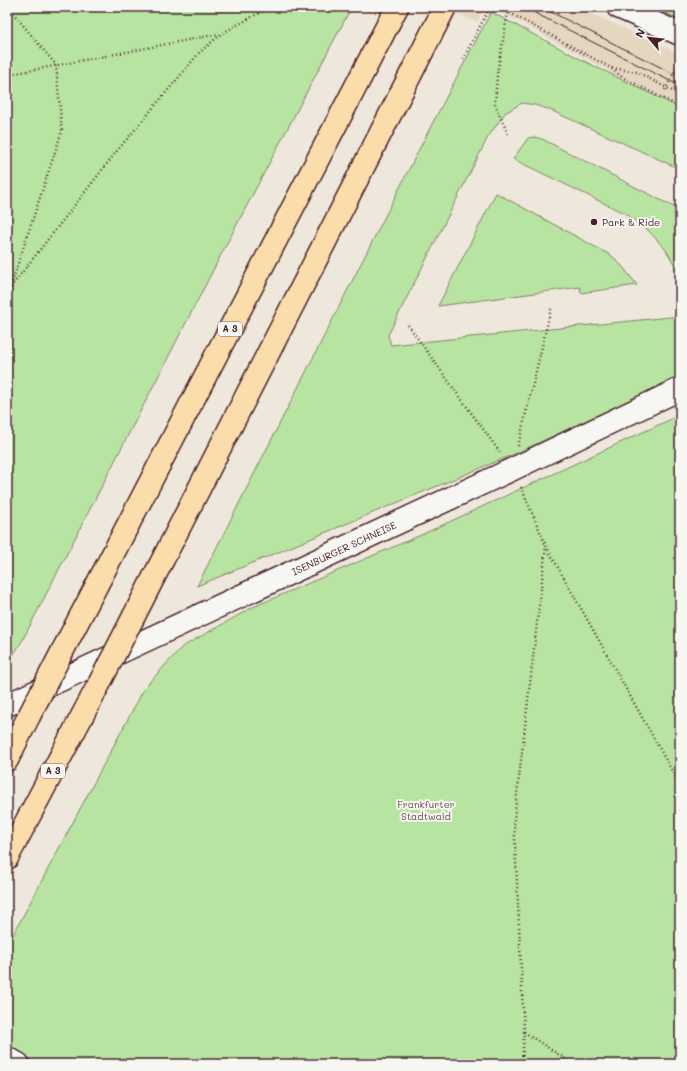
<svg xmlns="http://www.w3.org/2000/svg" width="687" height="1071" font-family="Mali,sans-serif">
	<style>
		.built { fill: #e3d7c0 }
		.green { fill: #b8e4a2; stroke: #818266 }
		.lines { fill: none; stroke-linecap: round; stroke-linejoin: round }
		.tertiary-casing { stroke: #4a1f2b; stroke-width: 25 }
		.secondary-casing { stroke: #4a1f2b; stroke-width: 25 }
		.motorway-casing { stroke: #4a1f2b; stroke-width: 25 }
		.path { stroke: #4a1f2b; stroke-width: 2.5; stroke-dasharray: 1 3; stroke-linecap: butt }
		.tertiary { stroke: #f6f6f2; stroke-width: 22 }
		.secondary { stroke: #f6f6f2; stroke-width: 22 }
		.motorway { stroke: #fbddab; stroke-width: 22 }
		.tram { stroke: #4a1f2b; stroke-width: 1 }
		.motorway-bridge-casing { stroke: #4a1f2b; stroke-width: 25; stroke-linecap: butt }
		.motorway-bridge { stroke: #fbddab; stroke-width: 22 }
		.poi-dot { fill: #4a1f2b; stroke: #f6f6f2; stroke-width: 1.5 }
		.labels { text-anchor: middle; stroke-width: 4; stroke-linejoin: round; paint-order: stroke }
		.shield { fill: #f6f6f2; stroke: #7e6067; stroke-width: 1 }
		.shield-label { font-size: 9px; font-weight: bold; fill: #4a1f2b }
		.poi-label { font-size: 10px; fill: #4a1f2b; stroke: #f6f6f2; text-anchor: start }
		.street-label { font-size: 10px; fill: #4a1f2b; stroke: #f6f6f2 }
		.park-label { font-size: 10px; fill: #665049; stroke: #f6f6f2 }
	</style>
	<rect width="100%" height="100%" fill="#ede8db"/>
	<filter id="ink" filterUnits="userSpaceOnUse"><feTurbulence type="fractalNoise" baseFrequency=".025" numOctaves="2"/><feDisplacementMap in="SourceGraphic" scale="8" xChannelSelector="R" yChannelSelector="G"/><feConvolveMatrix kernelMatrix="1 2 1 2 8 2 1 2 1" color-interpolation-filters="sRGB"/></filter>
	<g filter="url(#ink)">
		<path class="built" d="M442 7H485L477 22Z
			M488 7H577L680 54V113L618 80 607 70 520 22Z"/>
		<path class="green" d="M7 7H359L357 11 351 8 225 247 22 641 7 665Z
			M653 7H680V20Z
			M491 12 586 62 680 108V169L550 110 535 105 522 103 505 113 488 137 388 335 391 345 680 316V376L519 452 197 586 430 128Z
			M534 137 542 139 680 210V274L666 250 649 231 624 213 513 159 528 138Z
			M496 193 612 256 622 266 637 285 581 293 580 287 438 306Z
			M680 415V1064H7V946L145 687 182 647 253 607 421 535Z"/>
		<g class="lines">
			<defs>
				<path id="tertiary" d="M7 1058 18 1064"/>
				<path id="secondary" d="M618 7 680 34
					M7 705 513 469 680 389"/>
				<path id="motorway" d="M134 616 445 7
					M63 650 397 7
					M7 760 29 716
					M7 858 99 684"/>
			</defs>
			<use href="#tertiary" class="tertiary-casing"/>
			<use href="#secondary" class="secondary-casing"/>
			<use href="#motorway" class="motorway-casing"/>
			<path class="path" d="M495 7 508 12 611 68 622 77 680 107
				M463 59 490 7
				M612 68 637 72 680 95
				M7 75 219 34
				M665 90 679 63
				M508 134 495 105 497 74 508 12
				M7 288H10L117 151 199 53 221 34 270 7
				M7 293 10 288 62 131 56 65 8 7
				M408 325 501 454
				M518 446 551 309
				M521 487 546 546 680 785
				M524 1032 573 1064
				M522 1064 524 1032 514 820 546 546"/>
			<use href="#tertiary" class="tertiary"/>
			<use href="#secondary" class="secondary"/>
			<use href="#motorway" class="motorway"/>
			<path class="tram" d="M523 7 680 86
				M541 7 680 77"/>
			<defs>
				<path id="motorway-bridge" d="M99 684 134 616
					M29 716 63 650"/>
			</defs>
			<use href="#motorway-bridge" class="motorway-bridge-casing"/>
			<use href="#motorway-bridge" class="motorway-bridge"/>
		</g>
	</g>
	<circle class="poi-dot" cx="594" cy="222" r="4"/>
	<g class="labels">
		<g class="shield">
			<rect x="218" y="322" width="24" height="14" rx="3"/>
			<rect x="41" y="764" width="24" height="14" rx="3"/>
		</g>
		<g class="shield-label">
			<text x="230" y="332">A 3</text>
			<text x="53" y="774">A 3</text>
		</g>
		<g class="poi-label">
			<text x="602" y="226">Park &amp; Ride</text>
		</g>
		<g class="street-label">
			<text transform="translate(344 548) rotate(-25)" y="4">ISENBURGER SCHNEISE</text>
		</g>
		<g class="park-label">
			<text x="426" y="808">Frankfurter<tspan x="426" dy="12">Stadtwald</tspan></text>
		</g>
	</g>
	<rect width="687" height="1071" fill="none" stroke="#f6f6f2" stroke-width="24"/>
	<rect x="12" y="12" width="663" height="1047" fill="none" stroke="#4a1f2b" stroke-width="1.5" filter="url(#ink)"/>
	<g transform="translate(649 38) rotate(298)" stroke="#f6f6f2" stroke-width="3" paint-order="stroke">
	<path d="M0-3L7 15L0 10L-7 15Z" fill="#4a1f2b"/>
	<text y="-6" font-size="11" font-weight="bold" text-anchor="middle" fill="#4a1f2b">N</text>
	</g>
</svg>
